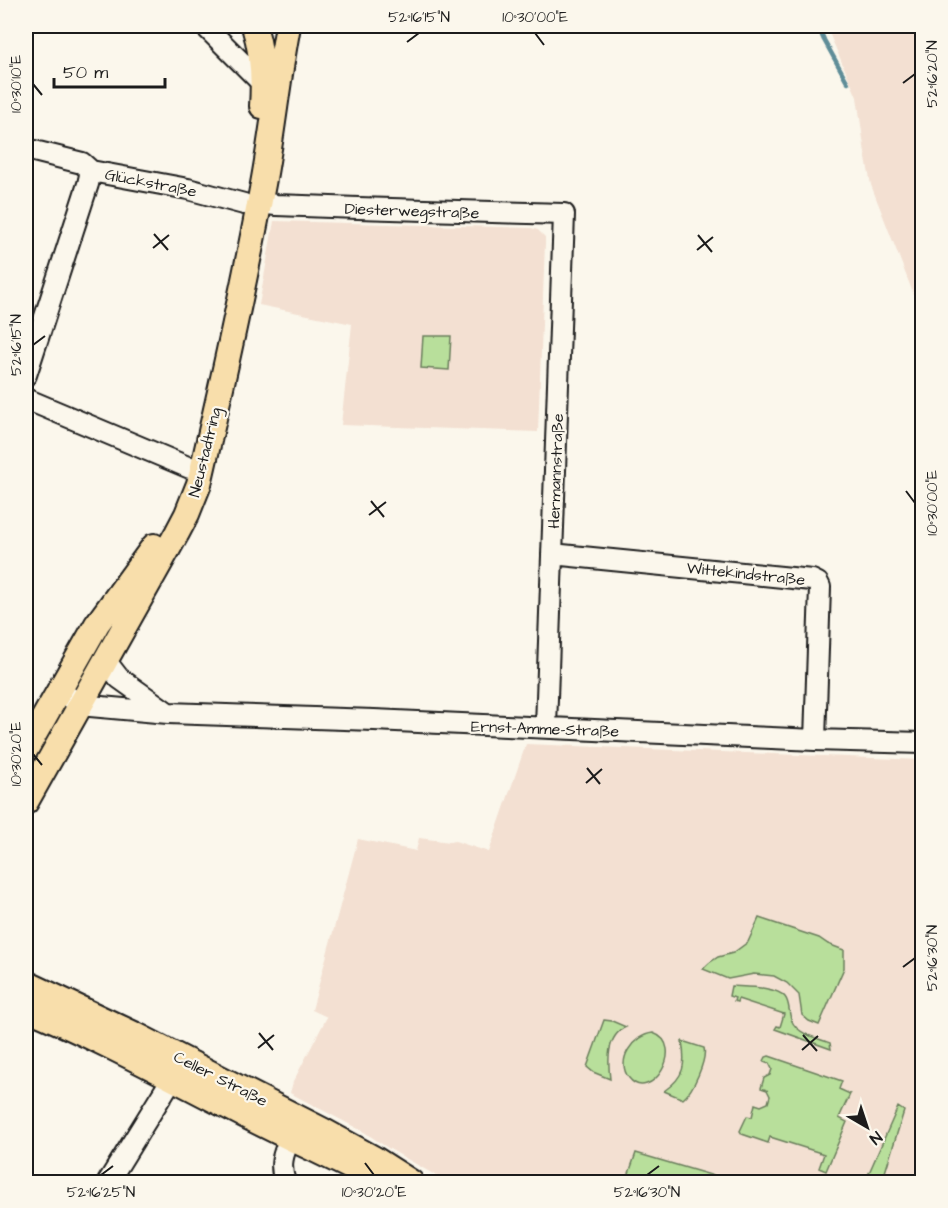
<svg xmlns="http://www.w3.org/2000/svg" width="948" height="1208" font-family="'Architects Daughter',sans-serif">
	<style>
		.built { fill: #f3e0d2 }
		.green { fill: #b8df9b; stroke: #6a7e5c; stroke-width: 1.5 }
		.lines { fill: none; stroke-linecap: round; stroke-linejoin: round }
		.stream { stroke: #5f8d98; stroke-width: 4.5 }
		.minor-casing { stroke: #1c1c1c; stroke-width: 24 }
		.major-casing { stroke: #1c1c1c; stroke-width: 28 }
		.minor { stroke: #fbf7ec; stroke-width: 20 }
		.major { stroke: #f8deab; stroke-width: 24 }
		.ticks { fill: none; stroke: #1c1c1c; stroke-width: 2 }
		.labels { text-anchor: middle; stroke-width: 4.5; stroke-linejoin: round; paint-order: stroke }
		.street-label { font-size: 16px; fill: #1c1c1c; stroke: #fbf7ec }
		.neatline { fill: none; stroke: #1c1c1c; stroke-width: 2 }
		.ticks-label { font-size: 15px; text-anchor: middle; fill: #1c1c1c }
	</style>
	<rect width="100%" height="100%" fill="#fbf7ec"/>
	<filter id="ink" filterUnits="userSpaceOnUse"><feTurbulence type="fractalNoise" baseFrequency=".0167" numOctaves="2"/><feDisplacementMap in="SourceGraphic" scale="12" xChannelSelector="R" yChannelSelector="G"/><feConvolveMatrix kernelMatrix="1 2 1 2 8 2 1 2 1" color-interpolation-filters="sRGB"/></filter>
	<g filter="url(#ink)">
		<path class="built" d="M826 26H922V316L871 185 865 153 857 97Z
			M274 221 531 228 538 230 545 237V243L538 432 341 425 352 324 259 305Z
			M526 744 922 760V1182H447L388 1148 364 1132 290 1093 293 1082 327 1017 312 1010 358 839 416 851 419 838 450 842 455 841 489 852Z"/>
		<path class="green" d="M423 336H451L449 370 421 368Z
			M759 918 819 938 828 944 844 950V968L819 1025 809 1021 802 1015 799 995 787 983 774 976 754 974 728 979 703 969 709 963 718 957 733 953 748 942Z
			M731 986C744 987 776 986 785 997 789 1002 789 1010 790 1015 793 1034 815 1037 830 1043L831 1049 775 1029 777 1026 780 1027 784 1014 738 999 737 1002 734 1001 735 998 729 996Z
			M604 1020 612 1021 626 1027C606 1036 608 1062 610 1079L593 1072 587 1067Z
			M653 1033C688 1045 650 1105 629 1078 615 1061 633 1035 653 1033Z
			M682 1041 704 1048C707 1060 693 1091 683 1099L664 1091C685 1077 686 1064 682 1041Z
			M769 1056 842 1081 839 1089 850 1094 839 1118 847 1122 826 1171 819 1168 824 1154 770 1137 768 1143 742 1134 740 1131 747 1116 752 1117 755 1104 761 1106 768 1103 770 1096 767 1090 761 1088 764 1078 770 1075 772 1069 769 1063 764 1061 766 1057Z
			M898 1107 904 1111 882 1182H865Z
			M636 1153 714 1176 712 1182H626Z"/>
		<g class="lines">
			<path class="stream" d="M818 26 824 40 848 83"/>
			<defs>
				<path id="minor" d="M205 26 263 84
					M26 149 82 163 91 171 188 189 244 204
					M259 203 276 205 358 208 564 214 546 727
					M26 375 88 184 91 171
					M26 399 190 468
					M552 554 812 580 818 583 820 587 815 740
					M105 660 119 678 168 713
					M71 698 79 705 168 713 374 720 815 740 922 743
					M108 1182 173 1077
					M285 1182C279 1165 283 1154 290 1138"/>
				<path id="major" d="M254 26C262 51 264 79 262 106
					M26 749 97 624 154 546
					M26 802 177 533 187 514 199 484C222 385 244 285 263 184 273 131 278 78 288 26
					M26 983 136 1035 324 1131 375 1159 411 1182
					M26 1008C101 1039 171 1078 244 1115 289 1138 335 1159 380 1182"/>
			</defs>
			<use href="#minor" class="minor-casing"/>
			<use href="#major" class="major-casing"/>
			<use href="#minor" class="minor"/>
			<use href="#major" class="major"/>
		</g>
	</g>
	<path class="ticks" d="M535 33 544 45M407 42 419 33M903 83 915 74M33 84 42 95M154 234 168 250M698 235 712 252M153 248 169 235M697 250 713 237M33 345 45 336M906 491 915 503M371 501 384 517M369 515 386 502M33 754 42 765M587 768 600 784M586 783 602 769M903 967 915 958M259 1033 273 1050M803 1035 817 1051M258 1048 274 1035M802 1050 818 1036M365 1163 374 1175M101 1175 113 1166M647 1175 659 1166"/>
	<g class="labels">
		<g class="street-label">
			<text transform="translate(151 182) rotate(11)" y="6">Glückstraße</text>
			<text transform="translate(412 210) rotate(2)" y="6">Diesterwegstraße</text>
			<text transform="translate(204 452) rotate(-76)" y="6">Neustadtring</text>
			<text transform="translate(555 471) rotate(-88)" y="6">Hermannstraße</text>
			<text transform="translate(746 573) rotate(6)" y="6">Wittekindstraße</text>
			<text transform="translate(545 728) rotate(2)" y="6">Ernst-Amme-Straße</text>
			<text transform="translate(221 1078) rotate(27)" y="6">Celler Straße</text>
		</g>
	</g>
	<rect width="948" height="1208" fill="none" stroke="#fbf7ec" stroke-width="66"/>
	<g transform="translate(867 1127) rotate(141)" stroke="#fbf7ec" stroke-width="4.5" paint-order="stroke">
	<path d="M0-4.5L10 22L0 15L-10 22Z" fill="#1c1c1c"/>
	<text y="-9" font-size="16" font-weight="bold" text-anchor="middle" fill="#1c1c1c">N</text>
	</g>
	<path d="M54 78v9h111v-9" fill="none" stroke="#1c1c1c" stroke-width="3"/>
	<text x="63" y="78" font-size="18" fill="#1c1c1c" stroke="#fbf7ec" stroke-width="4.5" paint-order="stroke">50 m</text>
	<rect x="33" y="33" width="882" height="1142" class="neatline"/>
	<g class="ticks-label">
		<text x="419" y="22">52°16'15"N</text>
		<text x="535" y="22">10°30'00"E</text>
		<text transform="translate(932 74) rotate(-90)" y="5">52°16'20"N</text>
		<text transform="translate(16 84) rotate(-90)" y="5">10°30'10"E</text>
		<text transform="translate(16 345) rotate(-90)" y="5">52°16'15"N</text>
		<text transform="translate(932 503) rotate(-90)" y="5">10°30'00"E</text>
		<text transform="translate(16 754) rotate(-90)" y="5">10°30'20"E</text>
		<text transform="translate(932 958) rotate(-90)" y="5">52°16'30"N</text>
		<text x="101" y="1197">52°16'25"N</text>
		<text x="374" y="1197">10°30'20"E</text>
		<text x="647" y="1197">52°16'30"N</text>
	</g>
</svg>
